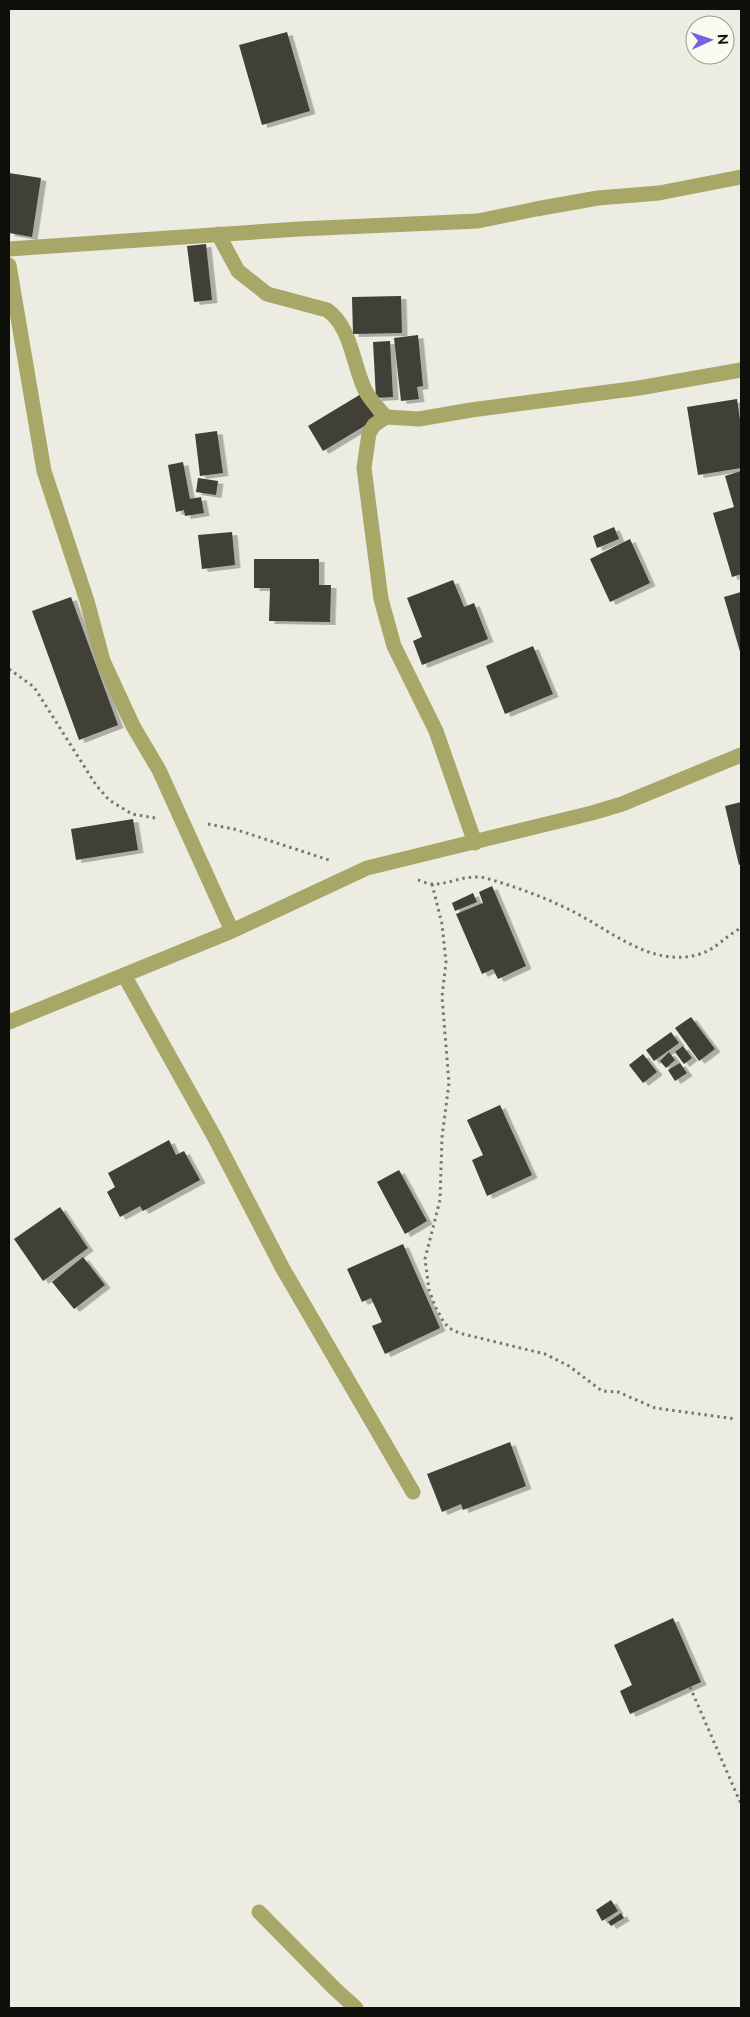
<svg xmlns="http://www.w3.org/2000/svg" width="750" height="2017" font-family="Raleway,sans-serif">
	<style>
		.building { fill: #3f3f38; filter: url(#shadow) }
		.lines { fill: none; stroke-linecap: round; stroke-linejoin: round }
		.path { stroke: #767770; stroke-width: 3; stroke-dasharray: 2.5 4; stroke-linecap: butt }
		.minor { stroke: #a7a767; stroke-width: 15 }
	</style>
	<defs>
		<filter id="shadow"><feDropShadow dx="5.5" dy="3" stdDeviation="0" flood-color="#0004"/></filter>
	</defs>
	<rect width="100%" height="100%" fill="#ecece3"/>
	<path class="building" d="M287 32 310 111 262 125 239 45Z
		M9 173 41 178 32 237 9 233Z
		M206 244 212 300 194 302 187 246Z
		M401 296 402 333 353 334 352 297Z
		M418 335 423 386 417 387 419 399 401 401 394 338Z
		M390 341 393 397 376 398 373 342Z
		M361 394 376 419 323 451 308 426Z
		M737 399 741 427V468L698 475 687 407Z
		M217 431 223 473 200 476 195 434Z
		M183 462 190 499 201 497 204 513 185 516 184 510 176 512 168 465Z
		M741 471V574L732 577 713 513 734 507 725 476Z
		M198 478 218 481 216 495 196 492Z
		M614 527 619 539 597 548 593 536Z
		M232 532 235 565 202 569 198 535Z
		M630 539 650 583 610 602 590 559Z
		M254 559H319V585H331L330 622 269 621 270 588H254Z
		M453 580 464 607 474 603 488 639 422 665 413 641 422 637 407 598Z
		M741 592V655L724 597Z
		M71 597 118 725 79 740 32 611Z
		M533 646 553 694 505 714 486 666Z
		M741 802V864L739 865 725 806Z
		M133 819 138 850 76 860 71 829Z
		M492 886 526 966 498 979 493 969 482 974 456 914 483 903 479 892Z
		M473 893 477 902 455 911 452 903Z
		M691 1017 715 1049 699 1061 675 1028Z
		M671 1032 679 1043 654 1061 646 1050Z
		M683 1046 692 1058 684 1064 675 1052Z
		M669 1052 675 1060 666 1068 660 1061Z
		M643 1054 657 1072 643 1083 629 1065Z
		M680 1063 687 1073 675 1081 668 1070Z
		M500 1105 532 1175 487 1196 472 1160 483 1155 467 1120Z
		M169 1140 176 1155 184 1151 200 1180 143 1211 140 1206 120 1217 107 1192 115 1187 108 1173Z
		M399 1170 427 1221 405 1234 377 1182Z
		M60 1207 88 1248 43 1281 14 1239Z
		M403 1244 440 1328 385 1354 372 1326 382 1322 371 1298 362 1302 347 1269Z
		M83 1257 105 1285 74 1309 52 1282Z
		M510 1442 526 1486 463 1510 461 1504 442 1512 427 1474Z
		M673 1618 701 1682 630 1714 620 1691 632 1685 614 1645Z
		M611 1900 618 1911 602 1921 596 1910Z
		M621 1913 624 1918 611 1926 608 1922Z"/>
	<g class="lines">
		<path class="path" d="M9 669 34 687 96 785 109 800 132 814 155 818
			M208 824 234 829 329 860
			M418 880C422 881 428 884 432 884 450 885 468 872 489 879 516 887 544 897 570 910 609 929 650 967 696 955 715 951 725 936 741 928
			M432 884 442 924 446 962 442 997 449 1083 442 1137 440 1200 425 1259 429 1290 435 1306 443 1321 449 1328 459 1333 545 1354 569 1366 602 1391 618 1392 655 1408 736 1419
			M690 1687 741 1804"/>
		<path class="minor" d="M218 234 238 271 267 294 327 310C351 326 353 365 365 390 370 400 379 409 386 417L419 419 471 410 639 388 741 370
			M9 249 299 229 478 221 536 209 598 198 659 193 741 177
			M9 265 44 471 87 601 103 661 133 726 159 770 232 931
			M386 417 374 425 369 433 364 468 381 599 394 646 436 731 475 843
			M124 975 215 1138 283 1269 413 1492
			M9 1022 232 931 367 868 592 813 622 804 741 755
			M259 1912 335 1989 356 2008"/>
	</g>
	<rect width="750" height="2017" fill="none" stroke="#0e0f0b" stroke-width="20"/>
	<g transform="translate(710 40) rotate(87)"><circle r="24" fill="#f9faf0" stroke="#9b9c94"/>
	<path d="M0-4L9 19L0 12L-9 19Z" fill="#7961dc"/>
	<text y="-8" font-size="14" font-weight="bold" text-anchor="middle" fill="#0e0f0b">N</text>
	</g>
</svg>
